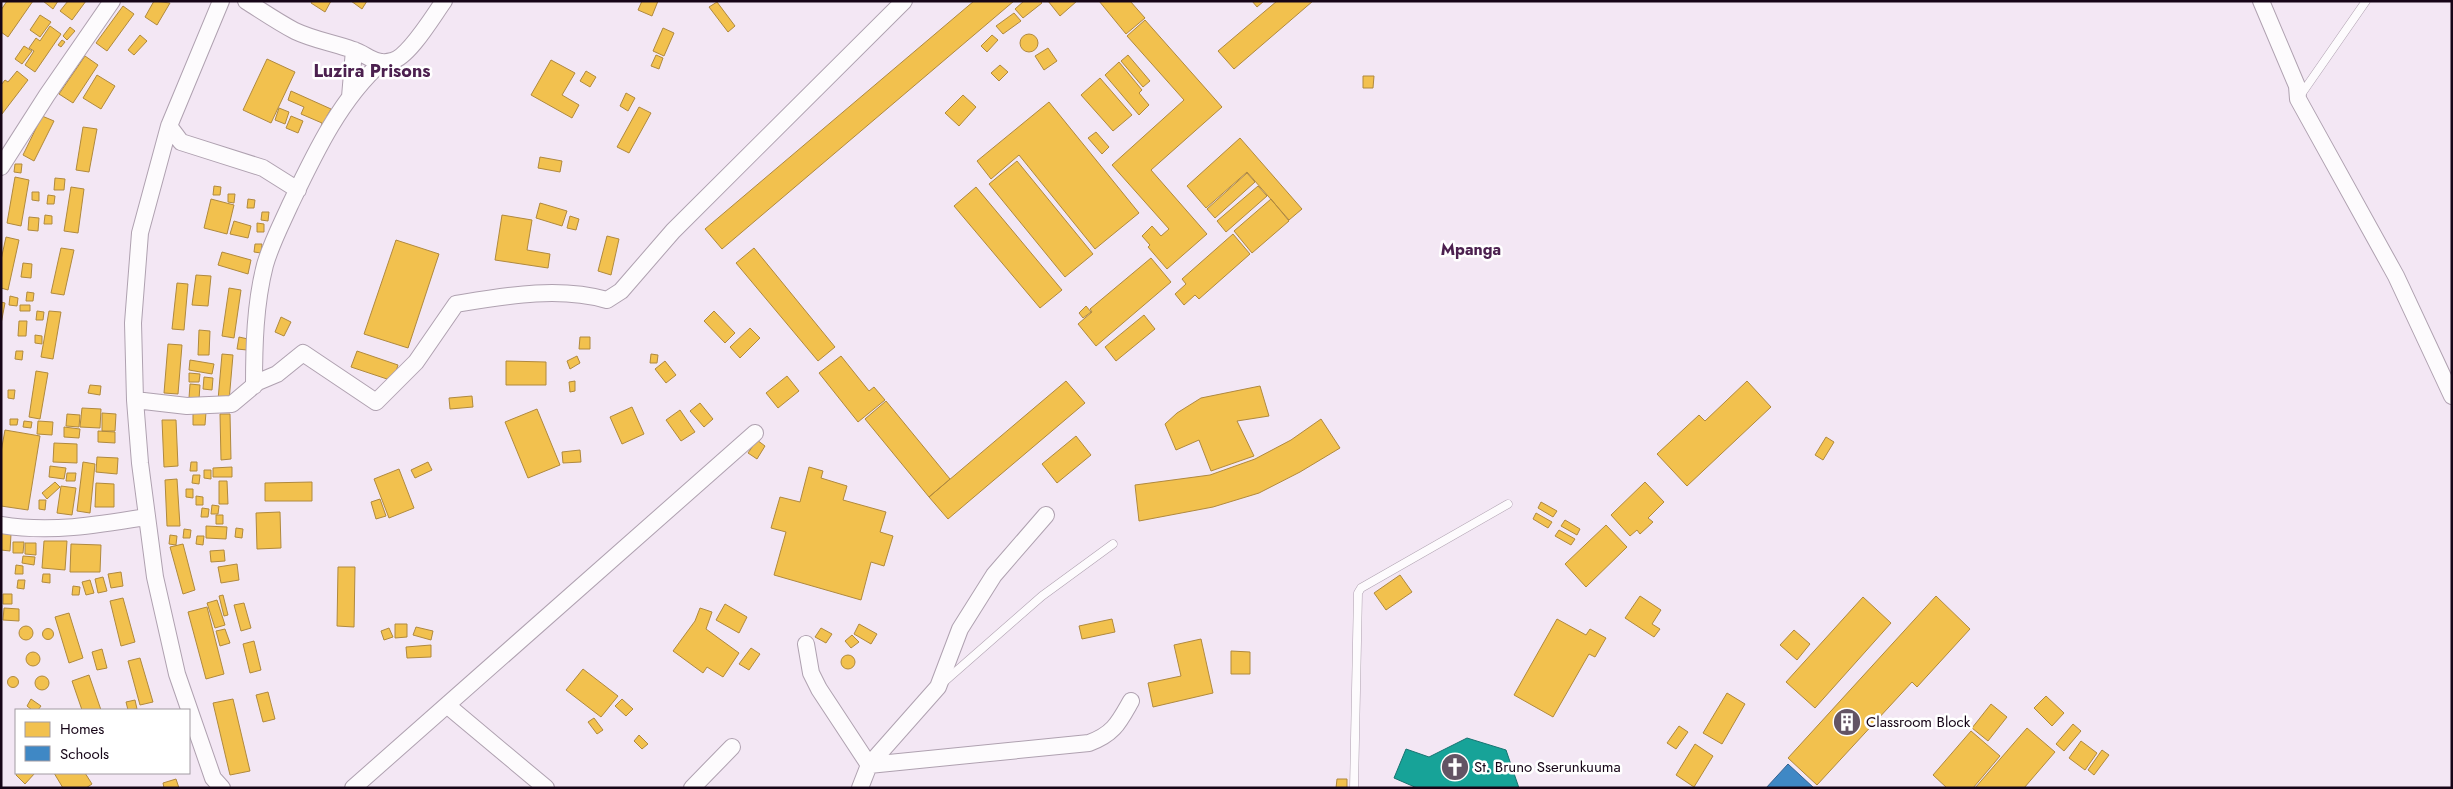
<svg xmlns="http://www.w3.org/2000/svg" width="2453" height="789" font-family="Jost,sans-serif">
	<style>
		.homes { fill: #f2c14e; stroke: #b0893e }
		.schools { fill: #3f88c5; stroke: #336191 }
		.public { fill: #17a398; stroke: #177471 }
		.lines { fill: none; stroke-linecap: round; stroke-linejoin: round }
		.lane-casing { stroke: #afa1b0; stroke-width: 9 }
		.street-casing { stroke: #afa1b0; stroke-width: 18 }
		.lane { stroke: #fdfbfd; stroke-width: 8 }
		.street { stroke: #fdfbfd; stroke-width: 16 }
		.labels { text-anchor: middle; stroke-width: 5; stroke-linejoin: round; paint-order: stroke }
		.poi-label { font-size: 15px; fill: #160517; stroke: #fff; text-anchor: start }
		.neighbourhood-label { font-size: 16px; font-weight: bold; fill: #4c204f; stroke: #fff }
		.quarter-label { font-size: 18px; font-weight: bold; fill: #4c204f; stroke: #fff }
	</style>
	<rect width="100%" height="100%" fill="#f3e7f4"/>
	<path class="homes" d="M7 1H33L8 37 1 32V10Z
		M43 1H58L53 9Z
		M68 1H86L72 20 60 11Z
		M154 1 170 3 157 25 145 17Z
		M312 1H331L325 12 311 3Z
		M351 1H367L362 9Z
		M642 1H658L652 16 638 10Z
		M974 1H1014L722 249 705 229Z
		M1024 1H1040L1042 3 1023 18 1015 9Z
		M1048 1H1077L1060 16Z
		M1099 1H1130L1145 18 1126 34Z
		M1252 1H1264L1257 7Z
		M1277 1H1313L1234 69 1218 51Z
		M717 2 735 26 728 32 709 7Z
		M123 6 134 14 107 51 96 43Z
		M1014 13 1021 21 1003 34 996 26Z
		M40 15 51 22 40 37 30 30Z
		M1145 20 1222 107 1151 170 1207 234 1167 269 1148 247 1150 245 1142 236 1152 226 1161 236 1169 229 1112 165 1184 100 1127 36Z
		M50 26 61 34 35 72 25 65 34 51 29 48 36 38 40 41Z
		M70 27 75 31 67 40 63 36Z
		M663 28 674 33 664 56 653 51Z
		M1020 43a9 9 0 1 1 18 0a9 9 0 1 1-18 0Z
		M140 35 147 41 134 55 128 50Z
		M992 35 998 40 987 52 981 46Z
		M62 40 65 42 61 47 58 45Z
		M24 46 32 51 22 64 15 59Z
		M1048 48 1057 61 1044 70 1035 56Z
		M656 55 663 58 659 69 651 66Z
		M1128 55 1150 81 1143 87 1121 61Z
		M85 56 98 65 73 103 59 94Z
		M267 59 295 72 271 123 243 110Z
		M551 60 575 73 562 95 579 105 572 118 531 95Z
		M1119 62 1142 90 1139 93 1149 105 1139 115 1105 75Z
		M1000 65 1008 72 999 81 991 73Z
		M17 71 28 80 2 114 1 85 5 80 8 82Z
		M586 71 596 77 590 87 580 81Z
		M97 75 115 86 101 109 83 98Z
		M1363 76H1374L1373 88H1363Z
		M1100 78 1132 115 1113 131 1081 95Z
		M291 91 331 109 327 116 331 117 325 129 321 127 322 123 301 114 304 107 288 100Z
		M626 93 635 98 628 111 620 106Z
		M963 95 976 107 959 126 945 113Z
		M1049 102 1139 213 1095 249 1019 155 991 179 977 161Z
		M639 107 651 113 629 153 617 147Z
		M279 108 289 112 285 124 275 120Z
		M42 116 54 121 34 161 23 155Z
		M291 116 303 121 298 133 286 128Z
		M83 127 97 129 89 172 76 170Z
		M1096 132 1109 147 1102 154 1088 138Z
		M1240 138 1302 209 1289 220 1247 172 1206 208 1187 186Z
		M540 157 562 161 560 172 538 168Z
		M1017 161 1093 254 1065 277 989 184Z
		M15 164H22L21 173 14 172Z
		M1247 173 1255 182 1215 218 1207 209Z
		M15 177 29 180 21 226 7 223Z
		M55 178 65 179 64 190H54Z
		M214 186 221 187 220 195H213Z
		M1258 186 1267 196 1226 232 1217 221Z
		M71 187 84 189 78 233 64 231Z
		M976 187 1062 290 1040 308 954 206Z
		M32 192H39V201L32 200Z
		M228 194H235L234 203 228 202Z
		M48 195 55 196 54 204H47Z
		M211 199 234 205 227 234 204 228Z
		M248 199 255 200 254 208H247Z
		M1271 199 1289 221 1252 253 1234 231Z
		M540 203 567 211 562 226 536 218Z
		M262 212H269L268 221 261 220Z
		M45 215 52 216V224H44Z
		M502 215 532 220 527 250 550 254 548 268 495 260Z
		M570 216 579 219 576 230 567 228Z
		M29 217 39 218 38 231 28 230Z
		M234 221 251 226 248 238 230 234Z
		M257 223 264 224V232H257Z
		M1233 234 1250 254 1199 299 1195 295 1184 305 1175 294 1186 284 1182 279Z
		M607 236 619 239 611 275 598 271Z
		M6 237 19 240 8 290 1 288V260Z
		M396 240 439 254 408 348 364 334Z
		M255 244H262L261 253 254 252Z
		M61 248 74 250 64 295 51 293Z
		M754 248 835 347 818 361 736 263Z
		M222 252 251 260 248 274 218 265Z
		M1151 258 1171 282 1096 346 1078 324 1092 312 1090 309Z
		M23 263 32 264 31 278 21 277Z
		M196 275 211 276 208 306 192 305Z
		M177 283 188 284 184 330 172 329Z
		M229 288 241 290 234 338 222 336Z
		M27 292 34 293 33 301H26Z
		M10 296 18 298 17 306 9 305Z
		M1 302 5 303 1 324Z
		M20 305H30V311H20Z
		M1086 306 1091 312 1083 318 1079 313Z
		M37 311 44 312 43 320H36Z
		M49 311 61 312 53 359 41 357Z
		M714 311 735 333 725 343 704 321Z
		M1144 315 1155 329 1116 361 1105 347Z
		M281 317 291 322 284 336 275 332Z
		M19 321H27L26 336H18Z
		M750 328 760 338 740 358 730 347Z
		M199 330 210 331 209 355H198Z
		M35 335 42 336V344L35 343Z
		M239 337 248 339 247 350 237 349Z
		M580 337H590V349H579Z
		M168 344 182 345 178 394 164 393Z
		M16 351H23L22 360 15 359Z
		M357 351 398 365 393 381 351 367Z
		M222 354 233 355 229 401 218 400Z
		M651 354 658 355 657 363H650Z
		M577 356 580 363 570 369 567 361Z
		M841 356 869 391 874 387 885 400 858 422 819 373Z
		M190 360 214 364 212 374 189 370Z
		M506 361 546 362V385H506Z
		M665 361 676 375 666 383 655 369Z
		M36 371 48 373 40 419 29 417Z
		M189 373 200 374 199 382H189Z
		M787 376 799 391 778 408 766 393Z
		M204 377 213 378 212 390 203 389Z
		M575 381V391L570 392 569 382Z
		M1066 381 1085 403 948 519 929 497Z
		M1747 381 1771 407 1687 486 1657 454 1699 415 1705 421Z
		M190 384 200 385 199 399 189 398Z
		M90 385 101 386 100 395 88 393Z
		M1260 386 1269 416 1237 421 1254 456 1211 471 1199 440 1176 450 1165 424 1177 413 1201 398Z
		M8 390H15L14 399 8 398Z
		M472 396 473 407 450 409 449 398Z
		M886 401 950 479 929 497 865 419Z
		M700 403 713 419 704 427 690 411Z
		M632 407 644 434 622 444 610 417Z
		M82 408 101 409 100 428 80 427Z
		M537 409 560 465 528 478 505 422Z
		M680 410 695 432 681 441 666 420Z
		M193 412H206L205 425H193Z
		M102 413 116 414 115 431H102Z
		M67 414 80 415 79 427 66 426Z
		M220 414H230L231 459 221 460Z
		M10 419H18L17 425H10Z
		M1321 419 1340 448 1300 472 1259 493 1213 507 1139 521 1135 485 1210 475 1255 459 1291 440Z
		M162 420H176L178 466 164 467Z
		M24 421 32 422 31 428 23 427Z
		M38 421 53 422 52 435 37 434Z
		M64 427 80 429 79 438 64 437Z
		M5 430 40 436 28 510 1 506V452Z
		M98 431 115 432V443L98 442Z
		M1076 436 1091 455 1057 483 1042 464Z
		M1826 437 1834 442 1823 460 1815 455Z
		M757 440 765 446 757 459 748 453Z
		M54 443 77 444V463L53 462Z
		M580 450 581 462 563 463 562 452Z
		M97 457 118 458 117 474 96 472Z
		M83 462 95 464 90 513 77 511Z
		M191 462H197V471H190Z
		M428 462 432 470 415 478 411 470Z
		M50 466 66 468 64 479 49 477Z
		M232 467V477H213V468Z
		M809 467 823 471 821 478 847 486 843 500 886 512 880 532 893 536 884 566 871 562 861 600 774 575 786 532 771 528 780 497 800 502Z
		M399 469 414 508 389 518 374 479Z
		M204 470H211V479L204 478Z
		M67 473H76L75 481H66Z
		M193 475H200L199 484 192 483Z
		M177 479 180 526H167L165 480Z
		M219 481H227L228 504H219Z
		M55 482 60 487 47 499 42 493Z
		M312 482V501H265V483Z
		M1645 482 1664 502 1648 518 1653 522 1640 534 1637 530 1630 536 1611 515Z
		M96 483 114 484V507H95Z
		M61 486 76 488 72 515 57 513Z
		M186 489H193V498L186 497Z
		M196 496 203 497V505H196Z
		M380 499 386 516 376 519 371 502Z
		M39 500H46L45 510 39 509Z
		M1541 502 1557 511 1553 517 1538 508Z
		M212 505 219 506 218 514H211Z
		M202 508 209 509 208 517H201Z
		M280 512 281 548 257 549 256 513Z
		M1536 513 1552 522 1548 528 1533 519Z
		M216 515H223V524H216Z
		M1565 520 1580 529 1577 535 1561 526Z
		M1606 525 1627 547 1586 587 1565 564Z
		M206 526 227 527 226 539 206 538Z
		M236 528 243 529 242 538 235 537Z
		M184 529 191 530 190 538H183Z
		M1559 530 1575 539 1571 545 1555 536Z
		M1 533 11 534 10 551 1 550Z
		M170 535 177 536 176 545 169 544Z
		M197 536H204L203 545 196 544Z
		M44 541H67L65 570 42 568Z
		M13 542H24L23 553H13Z
		M25 543H36V555L25 554Z
		M71 544 101 545 100 572H70Z
		M183 544 195 590 183 594 170 547Z
		M224 550 225 561 211 562 210 551Z
		M23 556 35 557 34 565 22 563Z
		M237 564 239 580 221 583 218 567Z
		M16 565 23 566V574H15Z
		M338 567H355L354 627 337 626Z
		M121 572 123 586 111 588 108 574Z
		M43 574H50V583L42 582Z
		M1400 575 1412 592 1386 610 1374 593Z
		M103 577 107 591 98 593 95 579Z
		M18 580H25L24 589 17 588Z
		M90 580 94 593 86 595 82 582Z
		M73 586 80 587 79 595H72Z
		M3 594H12V604H3Z
		M223 595 228 615 224 616 219 596Z
		M1640 596 1661 610 1652 624 1660 629 1654 637 1625 618Z
		M1936 596 1970 629 1917 687 1912 682 1817 785 1788 758Z
		M1863 597 1891 623 1815 708 1786 682Z
		M123 598 135 642 121 646 110 601Z
		M217 600 225 625 215 628 207 603Z
		M244 603 251 628 241 631 234 605Z
		M725 604 747 617 739 633 716 620Z
		M207 607 224 674 206 679 188 612Z
		M4 608 19 609V621L3 620Z
		M700 608 712 612 706 629 739 653 723 677 707 667 703 673 673 651 695 621Z
		M69 613 83 658 69 663 55 617Z
		M1112 619 1115 632 1082 639 1079 626Z
		M1557 619 1586 635 1590 629 1606 638 1595 657 1589 654 1553 717 1514 695Z
		M395 624H407V637L395 638Z
		M859 624 877 634 871 644 854 634Z
		M19 633a7 7 0 1 1 14 0a7 7 0 1 1-14 0Z
		M416 627 433 631 431 640 413 635Z
		M389 628 393 637 384 640 381 631Z
		M821 628 832 634 826 643 815 637Z
		M42.5 634a5.5 5.5 0 1 1 11 0a5.5 5.5 0 1 1-11 0Z
		M225 629 230 643 220 646 216 631Z
		M1794 630 1810 644 1797 660 1780 645Z
		M852 635 859 642 851 648 845 641Z
		M1201 639 1213 693 1153 707 1148 683 1181 676 1174 645Z
		M254 641 261 670 250 673 243 644Z
		M431 645V657L407 658 406 647Z
		M751 648 760 654 749 670 739 664Z
		M102 649 107 668 97 670 92 652Z
		M1231 651 1250 652V674H1231Z
		M26 659a7 7 0 1 1 14 0a7 7 0 1 1-14 0Z
		M841 662a7 7 0 1 1 14 0a7 7 0 1 1-14 0Z
		M140 658 153 702 140 705 128 661Z
		M583 669 618 696 601 717 566 690Z
		M89 675 101 710H82L72 681Z
		M7.5 682a5.5 5.5 0 1 1 11 0a5.5 5.5 0 1 1-11 0Z
		M35 683a7 7 0 1 1 14 0a7 7 0 1 1-14 0Z
		M268 692 275 719 263 722 256 695Z
		M1727 693 1745 704 1722 744 1703 733Z
		M2046 696 2064 713 2052 726 2034 708Z
		M31 699 41 706 38 710H32L27 706Z
		M233 699 250 771 230 775 213 703Z
		M622 699 633 709 626 716 615 706Z
		M135 700 137 709 128 710 126 702Z
		M1991 704 2007 717 1988 741 1972 728Z
		M594 718 603 730 597 734 588 722Z
		M2073 724 2081 731 2064 751 2056 744Z
		M1679 726 1688 732 1676 749 1667 743Z
		M2027 728 2055 752 2024 788H1975Z
		M1971 731 2000 756 1973 788H1947L1933 775Z
		M639 735 648 744 642 749 634 741Z
		M2081 741 2097 753 2085 770 2069 758Z
		M1695 744 1713 756 1694 787 1676 775Z
		M2102 750 2109 755 2094 775 2088 770Z
		M17 773H35L25 784 16 775Z
		M54 773H85L92 784 86 788H63Z
		M176 779 179 788H164L163 783Z
		M1337 779H1347V788H1336Z"/>
	<path class="schools" d="M1788 764 1814 788H1766Z"/>
	<path class="public" d="M1467 738 1506 750 1519 788H1417L1394 778 1406 749 1429 757Z"/>
	<g class="lines">
		<defs>
			<path id="lane" d="M2300 96 2366 1
				M945 681 1042 596 1113 544
				M1354 788 1358 593 1361 588 1508 504"/>
			<path id="street" d="M221 1 169 126 140 233 133 323 135 400 140 463 155 577 177 674 213 778 222 788
				M246 1C262 11 278 22 295 31 314 40 334 43 353 50 367 54 375 66 392 61 409 57 433 16 444 1
				M2261 1 2297 86 2298 99 2396 276 2452 396
				M350 97 354 50
				M169 126 181 142 263 168 298 190
				M1 167 47 95 112 1
				M254 386C254 346 255 304 265 265 271 244 281 225 290 205 314 155 340 99 382 62
				M135 400 187 406 232 404 258 382 277 374 303 353 376 402 416 362 456 304C505 296 558 286 607 300L621 291 673 231 904 1
				M1 525C51 533 98 525 147 517
				M806 644 811 673 819 689 869 765
				M448 706 546 788
				M869 765 1089 743C1114 734 1119 722 1131 701
				M353 788 755 433
				M692 788 732 747
				M860 788 869 765 938 687 960 629 994 575 1046 515"/>
		</defs>
		<use href="#lane" class="lane-casing"/>
		<use href="#street" class="street-casing"/>
		<use href="#lane" class="lane"/>
		<use href="#street" class="street"/>
	</g>
	<defs>
		<symbol id="building-disc" viewBox="-11 -11 22 22"><circle r="9.5" fill="#635464" stroke="#fff"/><path d="M-4-6H4V6H1V3H-1V6H-4ZM-2.5-4.3h1.7v1.8h-1.7ZM.8-4.3h1.7v1.8H.8ZM-2.5-1h1.7V.8h-1.7ZM.8-1h1.7V.8H.8Z" fill="#fff"/></symbol>
		<symbol id="church-disc" viewBox="-11 -11 22 22"><circle r="9.5" fill="#635464" stroke="#fff"/><path d="M-1.2-6h2.4v3.5h3.3v2.4h-3.3V6h-2.4V-.1h-3.3v-2.4h3.3Z" fill="#fff"/></symbol>
	</defs>
	<g fill-rule="evenodd">
		<use href="#building-disc" x="1831" y="706" width="32" height="32"/>
		<use href="#church-disc" x="1439" y="751" width="32" height="32"/>
	</g>
	<g class="labels">
		<g class="poi-label">
			<text x="1866" y="727">Classroom Block</text>
			<text x="1474" y="772">St. Bruno Sserunkuuma</text>
		</g>
		<g class="neighbourhood-label">
			<text x="1471" y="255">Mpanga</text>
		</g>
		<g class="quarter-label">
			<text x="372" y="77">Luzira Prisons</text>
		</g>
	</g>
	<rect width="2453" height="789" fill="none" stroke="#160517" stroke-width="5"/>
	<rect x="15" y="709" width="175" height="65" fill="#ffffff" stroke="#a29ba2"/>
	<rect x="25" y="722" width="25" height="15" fill="#f2c14e" stroke="#a29ba2"/>
	<text x="60" y="734" font-size="15" fill="#160517">Homes</text>
	<rect x="25" y="746" width="25" height="15" fill="#3f88c5" stroke="#a29ba2"/>
	<text x="60" y="759" font-size="15" fill="#160517">Schools</text>
</svg>
